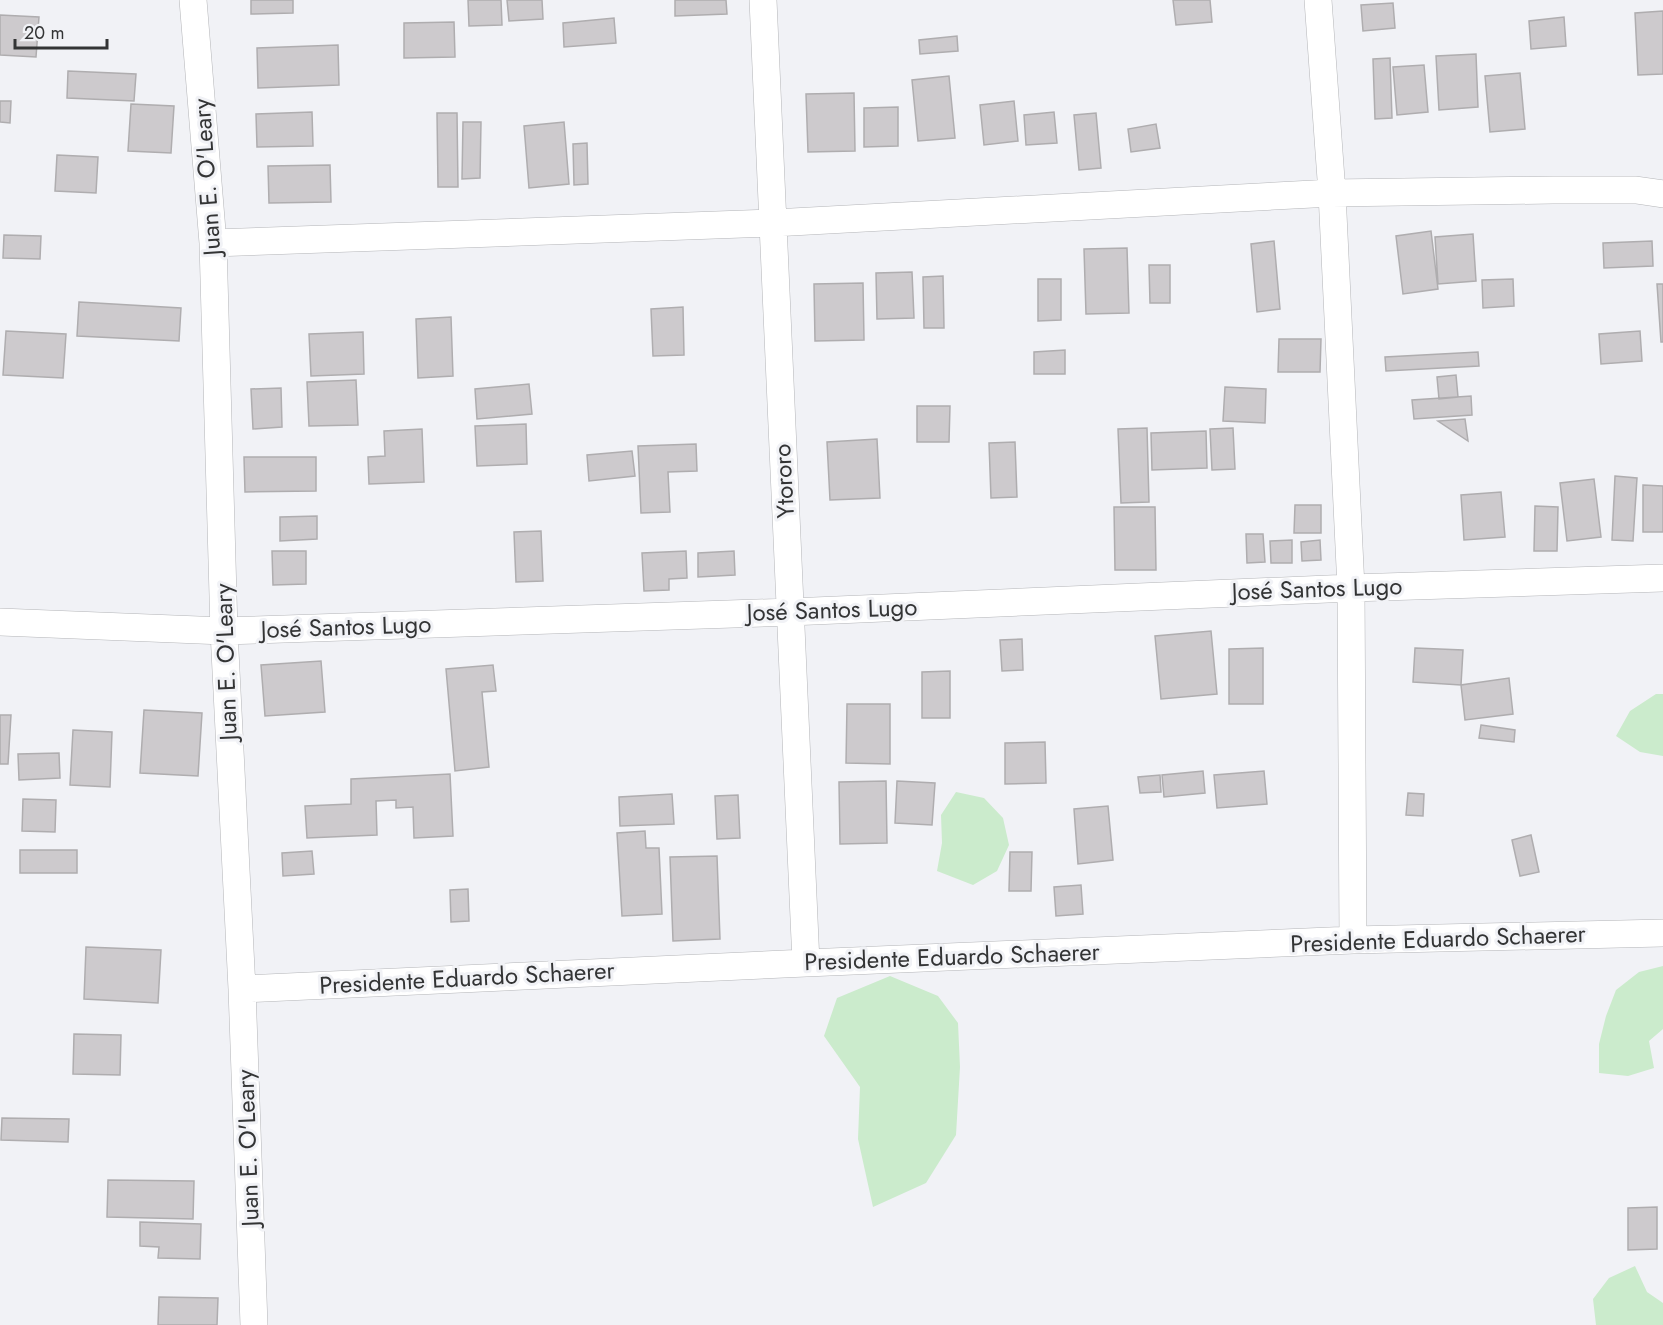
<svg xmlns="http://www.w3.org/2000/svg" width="1663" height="1325" font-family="Jost,sans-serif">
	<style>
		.green { fill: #cbebcc }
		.building { fill: #cdcacd; stroke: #afadaf; stroke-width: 1.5 }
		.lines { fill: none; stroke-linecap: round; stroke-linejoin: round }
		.minor-casing { stroke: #b4b5b8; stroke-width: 28 }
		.minor { stroke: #fff; stroke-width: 27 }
		.labels { text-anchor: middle; stroke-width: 6; stroke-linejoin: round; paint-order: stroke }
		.street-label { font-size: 24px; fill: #333435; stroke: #f1f2f6 }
	</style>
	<rect width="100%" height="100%" fill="#f1f2f6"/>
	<path class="green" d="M1656 694H1663V756L1640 752 1616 736 1630 711Z
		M956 792 984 798 1003 818 1009 845 997 871 973 885 937 871 942 843 941 815Z
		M1663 966V1029L1649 1041 1654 1068 1628 1076 1599 1073V1044L1606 1016 1616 990 1639 972Z
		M890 976 938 996 958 1023 960 1067 956 1135 926 1183 873 1207 858 1139 860 1087 824 1036 837 998Z
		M1635 1266 1647 1292 1663 1303V1325H1596L1593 1299 1609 1278Z"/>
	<path class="building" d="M251 0H293V13L251 14Z
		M468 0H501L502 25 469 26Z
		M507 0H542L543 19 509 21Z
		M675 0H726L727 14 675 16Z
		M1173 0H1210L1212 22 1176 25Z
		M1393 3 1395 28 1363 31 1361 5Z
		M1663 11V74L1638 75 1635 13Z
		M0 15 39 17 36 57 0 55Z
		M1564 17 1566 46 1531 49 1529 21Z
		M614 18 616 43 564 47 563 23Z
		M454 22 455 57 404 58V23Z
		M957 36 958 51 920 54 919 40Z
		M338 45 339 85 258 88 257 48Z
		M1476 54 1478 107 1439 110 1436 56Z
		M1390 58 1392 118 1375 119 1373 59Z
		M1424 65 1428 112 1397 115 1393 67Z
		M68 71 136 74 134 101 67 98Z
		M1520 73 1525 129 1490 132 1485 76Z
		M949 76 955 138 918 141 912 80Z
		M854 93 855 151 808 152 806 94Z
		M0 101H11L10 123 0 122Z
		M1014 101 1018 141 984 145 980 105Z
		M131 104 174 106 171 153 128 151Z
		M898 107V146L864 147V108Z
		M312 112 313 146 257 147 256 114Z
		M1054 112 1057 143 1026 145 1024 115Z
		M437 113H457L458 187H438Z
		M1096 113 1101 168 1079 170 1074 115Z
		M463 122H481L480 178 462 179Z
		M564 122 569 184 529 188 524 126Z
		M1156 124 1160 148 1131 152 1128 129Z
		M587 143 588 184 574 185 573 144Z
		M57 155 98 157 96 193 55 191Z
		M330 165 331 202 269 203 268 166Z
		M1431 231 1438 289 1403 294 1396 236Z
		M1473 234 1476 281 1438 284 1435 237Z
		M4 235 41 236 40 259 3 258Z
		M1274 241 1280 309 1257 312 1251 244Z
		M1652 241 1653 266 1604 268 1603 243Z
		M1127 248 1129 313 1086 314 1084 249Z
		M1149 265H1170V303H1150Z
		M912 272 914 318 877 319 876 273Z
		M943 276 944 328H924L923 277Z
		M1038 279H1061V320L1038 321Z
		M1513 279 1514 306 1483 308 1482 280Z
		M863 283 864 340 815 341 814 284Z
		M1657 284H1663V342H1661Z
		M79 302 181 308 179 341 77 336Z
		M683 307 684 355 653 356 651 309Z
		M451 317 453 376 418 378 416 319Z
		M6 331 66 334 63 378 3 375Z
		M1640 331 1642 361 1601 364 1599 334Z
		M363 332 364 374 311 376 309 334Z
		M1279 339H1321L1320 372H1278Z
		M1065 350V374H1034V352Z
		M1478 352 1479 366 1386 371 1385 357Z
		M1456 375 1458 397 1439 399 1437 377Z
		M356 380 358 425 309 426 307 382Z
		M529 384 532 414 477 419 475 389Z
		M1225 387 1266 389 1265 423 1223 421Z
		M281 388 282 427 253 429 251 389Z
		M1471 396 1472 415 1414 419 1412 400Z
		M917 406H950L949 442H917Z
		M1465 419 1468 441 1438 421Z
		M526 424 527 464 477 466 475 426Z
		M1147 428 1149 502 1121 503 1118 429Z
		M1233 428 1235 469 1212 470 1210 429Z
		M422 429 424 482 369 484 368 457 385 456 384 431Z
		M1206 431 1207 468 1152 470 1151 433Z
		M877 439 880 498 830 500 827 442Z
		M1015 442 1017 497 991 498 989 443Z
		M696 444 697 471 668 472 670 512 641 513 638 446Z
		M632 451 635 476 589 481 587 455Z
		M244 457H316V491L245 492Z
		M1615 476 1637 478 1633 541 1612 540Z
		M1594 479 1601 537 1567 541 1560 483Z
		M1643 485 1663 486V532H1643Z
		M1501 492 1505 537 1464 540 1461 495Z
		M1295 505H1321V533H1294Z
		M1535 506 1558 507 1557 551H1534Z
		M1114 507H1155L1156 570H1115Z
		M317 516V539L280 541V517Z
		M541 531 543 581 516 582 514 532Z
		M1246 534H1263L1265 562 1247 563Z
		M1292 540V563H1271L1270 541Z
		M1320 540 1321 560 1302 561 1301 542Z
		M272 551H306V584L273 585Z
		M686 551 687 578 669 579V590L644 591 642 553Z
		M734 551 735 575 698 577V553Z
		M1211 631 1217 694 1161 699 1155 636Z
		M1022 639 1023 670 1002 671 1000 640Z
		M1263 648V704H1229V649Z
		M1415 648 1463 650 1461 685 1413 682Z
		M321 661 325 712 265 716 261 665Z
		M493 665 496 691 482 692 489 767 455 771 446 669Z
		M950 671V718H922V672Z
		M1509 678 1513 714 1465 720 1461 685Z
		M847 704H890V764L846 763Z
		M144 710 202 713 198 776 140 773Z
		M0 715H11L8 764H0Z
		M1481 725 1515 730 1514 742 1479 738Z
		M73 730 112 732 110 787 70 785Z
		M1045 742 1046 783 1005 784V743Z
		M59 753 60 778 19 780 18 754Z
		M1203 771 1205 793 1164 797 1162 775Z
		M1264 771 1267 804 1217 808 1214 775Z
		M450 774 453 836 414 838 413 807 396 808V800L376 801 377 835 307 838 305 806 351 804V779Z
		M1160 775 1161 792 1140 793 1138 777Z
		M886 781 887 843 840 844 839 782Z
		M897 781 935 783 932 825 895 823Z
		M1408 793 1424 794 1423 816 1406 815Z
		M672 794 674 824 620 826 619 797Z
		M738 795 740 838 717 839 715 796Z
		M23 799 56 800 55 832 22 831Z
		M1108 806 1113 860 1078 864 1074 809Z
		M645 831 646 848H659L662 914 622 916 617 833Z
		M1531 835 1539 872 1520 876 1512 840Z
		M20 850H77V873H20Z
		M312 851 314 874 283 876 282 853Z
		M1010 852H1032L1031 891H1009Z
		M717 856 720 939 673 941 670 857Z
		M1081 885 1083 914 1056 916 1054 887Z
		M468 889 469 921 451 922 450 890Z
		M86 947 161 950 158 1003 84 999Z
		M74 1034 121 1035 120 1075 73 1074Z
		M2 1118 69 1119 68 1142 1 1140Z
		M108 1180 194 1181 193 1219 107 1217Z
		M1657 1207V1249L1628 1250V1208Z
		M140 1222 201 1224 200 1259 158 1258 159 1247 140 1246Z
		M159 1297 218 1298 217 1325H158Z"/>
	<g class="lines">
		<defs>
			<path id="minor" d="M193 0 213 243 224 631 242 989 254 1325
				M763 0 806 963
				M1318 0 1332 193 1351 588 1353 940
				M213 243 773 223 1332 193 1553 190H1636L1663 194
				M0 622 224 631 790 612 1351 588 1663 578
				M242 989 806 963 1353 940 1663 933"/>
		</defs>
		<use href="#minor" class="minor-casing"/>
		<use href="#minor" class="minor"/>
	</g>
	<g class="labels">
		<g class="street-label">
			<text transform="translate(207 177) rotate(-94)" y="8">Juan E. O'Leary</text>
			<text transform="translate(784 481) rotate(-93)" y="8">Ytororo</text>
			<text transform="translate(1317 589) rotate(-2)" y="8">José Santos Lugo</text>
			<text transform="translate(832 610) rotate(-2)" y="8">José Santos Lugo</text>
			<text transform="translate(346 627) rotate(-2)" y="8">José Santos Lugo</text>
			<text transform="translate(226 662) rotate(-92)" y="8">Juan E. O'Leary</text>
			<text transform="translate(1438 939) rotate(-2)" y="8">Presidente Eduardo Schaerer</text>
			<text transform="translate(952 957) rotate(-2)" y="8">Presidente Eduardo Schaerer</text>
			<text transform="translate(467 978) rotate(-3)" y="8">Presidente Eduardo Schaerer</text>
			<text transform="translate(248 1148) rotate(-92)" y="8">Juan E. O'Leary</text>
		</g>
	</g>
	<path d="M15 39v9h92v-9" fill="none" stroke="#333435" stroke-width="3"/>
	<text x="24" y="39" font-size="18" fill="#333435" stroke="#f1f2f6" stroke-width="4.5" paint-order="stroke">20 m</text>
</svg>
